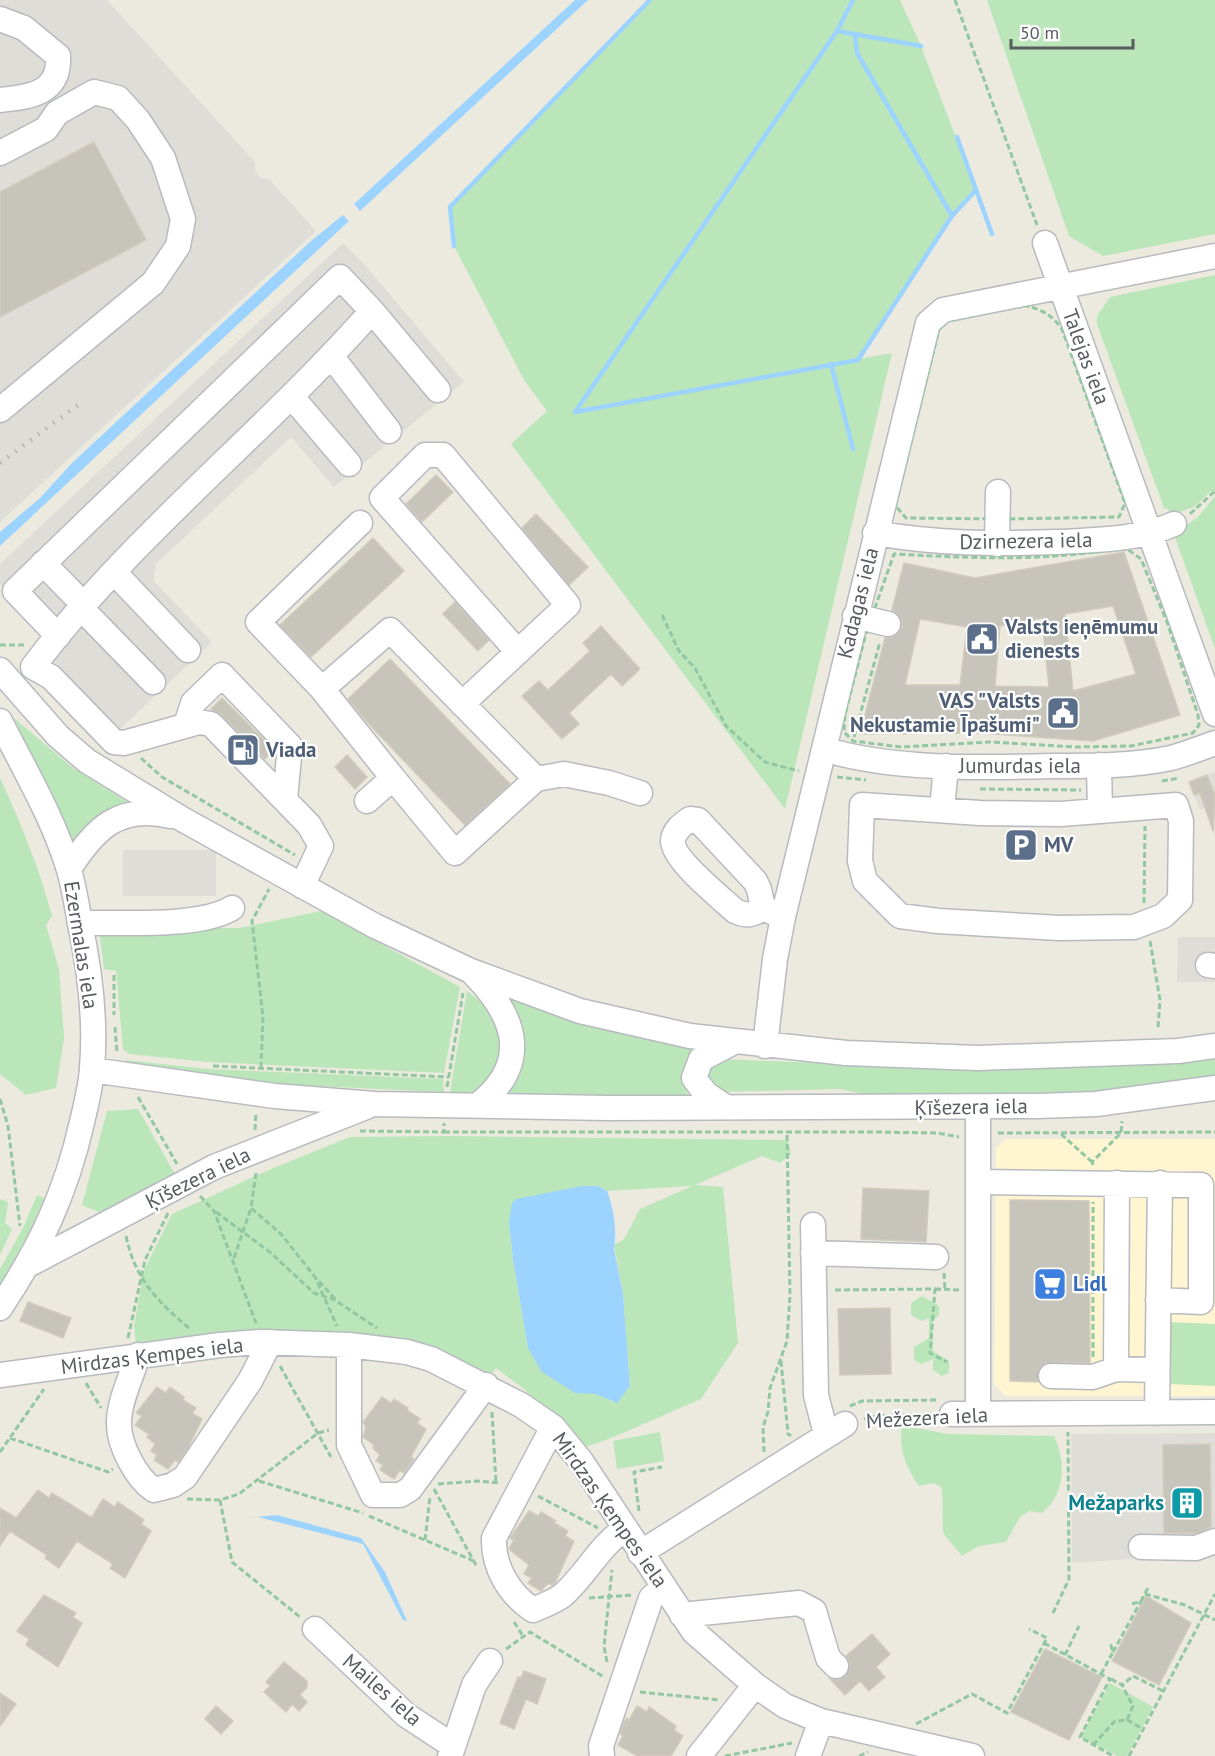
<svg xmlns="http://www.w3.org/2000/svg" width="1215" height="1756" font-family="'PT Sans',sans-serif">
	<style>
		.commercial { fill: #fff5d1 }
		.industrial { fill: #dfddd7 }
		.green { fill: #bae6ba; fill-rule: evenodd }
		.water { fill: #9cd3ff }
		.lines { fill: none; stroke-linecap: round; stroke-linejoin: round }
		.stream { stroke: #9cd3ff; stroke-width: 4.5 }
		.building { fill: #c7c4bc; stroke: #d1cbbd; stroke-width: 1.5; fill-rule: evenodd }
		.minor-casing { stroke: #b7babf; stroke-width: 27 }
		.path { stroke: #92c7a2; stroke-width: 3; stroke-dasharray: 6 3; stroke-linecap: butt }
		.minor { stroke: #fff; stroke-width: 24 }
		.rail { stroke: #b3b4b4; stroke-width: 4.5; stroke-dasharray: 1.5 8; stroke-linecap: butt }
		.labels { text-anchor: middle; stroke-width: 4.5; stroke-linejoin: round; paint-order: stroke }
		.street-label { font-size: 21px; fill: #585c61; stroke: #fff }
		.service-label { font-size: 21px; font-weight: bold; fill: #4e5e75; stroke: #fff; text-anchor: start }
		.shop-label { font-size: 21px; font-weight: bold; fill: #366cbe; stroke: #fff; text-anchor: start }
		.culture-label { font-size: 21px; font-weight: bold; fill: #0d838f; stroke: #fff; text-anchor: end }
	</style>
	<rect width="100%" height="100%" fill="#eceadf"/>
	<path class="commercial" d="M1006 1139H1215V1396H1006L994 1384 996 1148Z"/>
	<path class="industrial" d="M0 0H107L255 162V171L261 178 269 179 316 231 0 522Z
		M343 243 365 265 464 382 334 487 291 437 156 564 154 581 212 642 119 730 49 656 47 642 0 584V564Z
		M1215 772V836L1205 808 1200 810 1189 782Z
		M123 850H216V896H123Z
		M1178 937H1215V982H1177Z
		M1215 1433V1553L1072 1563 1071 1434Z"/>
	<path class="green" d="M650 0H900L921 46 976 190 952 216 859 359 892 353 785 809 511 444 547 411 524 380 454 246 450 207Z
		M987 0H1215V234L1103 256 1069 236Z
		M1215 275V495L1211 491 1194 507 1171 515 1168 509 1164 508 1097 324V316L1110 297Z
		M1215 496V649L1175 537 1178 534 1177 532 1198 517Z
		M14 718 73 768 129 803C105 812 88 821 74 844Z
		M0 778C21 823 39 868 52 916L46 925 59 969 64 1038 56 1088 26 1095 0 1074Z
		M321 911 460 987 444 1073 208 1062 129 1054 123 1049 116 971 104 969 99 929 240 928Z
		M467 991C502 1017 501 1025 503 1067 482 1087 481 1095 450 1092Z
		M508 996 694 1048 685 1080 688 1096 508 1097 515 1080 519 1028Z
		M1215 1057V1079L1133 1090 1009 1099H887L840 1089 718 1092 711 1089 705 1071 716 1059 932 1067Z
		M125 1060 208 1069 443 1079 444 1092 272 1084 129 1064Z
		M138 1109 175 1174 106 1215 82 1205 107 1111Z
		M452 1136 788 1140 791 1154 780 1163 762 1156 695 1185 723 1187 738 1343 701 1399 609 1439 582 1448 524 1389 496 1368 490 1376 458 1361 136 1346 134 1326 144 1270 172 1214 271 1169 350 1137ZM598 1186 607 1191 692 1186 640 1209 624 1239 614 1245 623 1294 630 1386 613 1402 528 1348 513 1260 509 1222Z
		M37 1195 44 1198 31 1229 0 1284V1269L23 1228Z
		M0 1199 8 1202 5 1223 12 1229 0 1255Z
		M922 1296 939 1306V1316L933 1320V1351L949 1361V1373L942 1376 933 1370V1361L936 1358 922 1364 914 1360V1347L929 1338V1318L922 1321 911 1315V1303Z
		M1167 1322 1215 1324V1386L1168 1384Z
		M902 1425 947 1434 1054 1436C1066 1463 1066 1493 1042 1513L1029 1511 1020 1517 1006 1542 979 1546 962 1556 943 1533 942 1488 934 1483 919 1486C906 1467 898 1449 902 1425Z
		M660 1432 664 1461 617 1469 613 1441Z
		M1110 1683 1153 1707 1127 1756H1117L1081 1737Z"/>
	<path class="water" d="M575 0H588L360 211 354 204Z
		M343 215 349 221 0 546V532L40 498 72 463 311 241Z
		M582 1186H598L607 1191C614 1209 617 1230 614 1249L623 1294 630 1386 617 1403 596 1394 575 1393 542 1372 528 1348 513 1260 509 1222 512 1203 516 1199Z
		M277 1515 361 1538 385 1572 407 1621 403 1620 363 1544 258 1517 235 1519Z"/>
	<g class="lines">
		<path class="stream" d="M837 31 921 46
			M855 35 857 53 952 216
			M957 137 992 234
			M454 246 450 207 650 0
			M831 364 853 449
			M575 412 837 31 853 0
			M575 412 858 360 952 216 976 190"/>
	</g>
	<path class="building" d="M94 142 146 240 0 317V192Z
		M436 475 453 492 422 522 406 504Z
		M536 514 588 567 569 585 522 528Z
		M373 538 404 571 311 657 280 625Z
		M1124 552 1180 715 1093 741 978 733 860 734 885 638 893 637 902 628 901 619 892 610 904 563 975 578ZM1113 606 1136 674 1073 691 1065 614ZM1042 618 1049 687 995 686 1000 626ZM920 619 967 627 960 685H905Z
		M455 602 489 640 478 651 443 614Z
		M601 626 640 669 622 686 611 674 569 713 579 724 562 739 522 696 539 681 548 690 590 651 583 643Z
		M390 659 510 784 465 825 369 724 348 699Z
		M222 698 274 750 265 759 221 714 211 709Z
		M347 755 367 777 355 789 335 767Z
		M1207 775 1215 795 1213 831 1200 793 1194 795 1189 782Z
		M863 1188 929 1191 926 1242 861 1239Z
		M1010 1200 1089 1201 1090 1363H1045L1039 1369 1038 1382 1010 1381Z
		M28 1302 71 1318 63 1338 20 1321Z
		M890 1308 891 1374 840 1375 838 1309Z
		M157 1387 166 1393 170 1387 184 1397 183 1400 196 1408 192 1413 202 1419 188 1448 178 1462 175 1460 168 1469 154 1460 157 1455 151 1451 155 1444 147 1437 149 1434 135 1425 142 1416 136 1413Z
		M382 1397 391 1403 394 1399 408 1408 407 1410 420 1419 417 1423 426 1429 411 1457 414 1459 404 1473 400 1470 394 1479 380 1470 383 1465 376 1461 380 1455 373 1448 374 1445 363 1437 366 1427 363 1422Z
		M1210 1444 1211 1527 1197 1533H1164L1163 1445Z
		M38 1490 49 1498 52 1493 89 1516 92 1517 103 1499 115 1507 118 1502 144 1520 141 1524 151 1531 125 1578 110 1568 113 1564 77 1541 59 1568 45 1558 47 1555 10 1531 0 1546V1508L16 1518Z
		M529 1511 538 1516 541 1512 556 1521 554 1523 568 1531 565 1536 574 1541 555 1583 552 1585 548 1583 541 1591 528 1583 532 1578 524 1574 529 1565 509 1549 514 1540 510 1538Z
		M44 1595 76 1613 73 1617 82 1623 58 1667 26 1645 29 1639 17 1631Z
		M1146 1596 1191 1623 1159 1685 1112 1661Z
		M872 1634 890 1654 876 1667 885 1677 869 1691 860 1681 845 1695 830 1679 839 1680 846 1676 850 1663 846 1656Z
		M1045 1649 1102 1677 1069 1740 1011 1712Z
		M284 1662 307 1681V1687L300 1695 307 1702 299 1711 292 1704 286 1712 264 1692 270 1686 266 1682Z
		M524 1671 546 1679 537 1704 526 1699 514 1729 500 1723 518 1677 521 1678Z
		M0 1693 16 1704 0 1726Z
		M216 1706 233 1721 221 1734 205 1719Z
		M637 1706 647 1712 649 1707 676 1726 674 1730 683 1736 671 1756H637L618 1745 623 1736 620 1734 624 1722 627 1718 629 1720Z"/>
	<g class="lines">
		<defs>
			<path id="minor" d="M0 19 24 28 58 56C60 93 31 97 0 100
				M0 153 46 129 57 113 94 92 118 98 138 120 163 158 183 219 178 246 153 283 0 410
				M1045 243 1215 714
				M372 311 438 390
				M332 357 389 431
				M292 397 349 464
				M360 523 258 622 322 689 393 778
				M875 533C938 544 994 544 1058 542 1097 540 1138 540 1174 524
				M997 544 998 492
				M43 563 85 606
				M114 572 188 650
				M82 609 153 682
				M855 616 888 624
				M58 636 15 591 340 277 372 311C264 434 132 535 33 667L51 677 114 742 124 743 199 722 211 724 309 825 321 846 302 886
				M0 670 58 736 87 761 182 819 375 926 471 971 580 1011 690 1036 846 1053 978 1058 1178 1051 1215 1046
				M322 689 390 630 536 779
				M462 704 568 605 443 455H425L382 498 518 652
				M0 721C24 769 54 819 69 870 74 887 77 906 80 924 90 971 96 1020 92 1068 91 1086 86 1105 82 1122 66 1193 40 1248 0 1308
				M186 725 193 703 222 675 290 746 285 799
				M824 749C890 770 982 768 1052 766 1091 766 1133 766 1171 758 1186 754 1201 748 1215 743
				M1099 765 1100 811
				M367 801 393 778 455 853 536 779 564 774 609 783 640 793
				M862 805 980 813 1061 814 1176 805 1181 821 1180 900 1163 916 1134 927 1059 928 938 921 900 916 865 881 860 861Z
				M942 810 946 766
				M69 869C95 828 119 804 171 816
				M763 908C752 916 746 916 735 911 721 898 671 858 673 840 674 830 683 824 690 819L698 820 755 881 759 889 763 908 783 917
				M80 923C120 922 200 928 232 908
				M1208 965 1215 966
				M474 974C517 1018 531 1064 477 1106
				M765 1046 775 959 783 917 928 323 943 310 1215 256
				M92 1070 275 1096 374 1104 608 1108 1038 1106 1096 1104 1215 1088
				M726 1107 706 1094 694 1078 701 1059 732 1043
				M978 1182 1201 1185V1302L1158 1300
				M1117 1183 1116 1369 1157 1370
				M813 1225 816 1395 826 1434
				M813 1253 936 1257
				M28 1265 214 1167 366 1107
				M349 1345V1445L373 1495H400L410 1489 486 1385
				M138 1355C132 1376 119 1401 119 1422 118 1444 136 1478 154 1490L173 1485 185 1477 250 1381 270 1342
				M0 1375 220 1345 260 1342 349 1345 407 1352 431 1359 521 1405 553 1427 581 1461 694 1632 755 1685 785 1706 821 1721 972 1756
				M1051 1376 1093 1377 1116 1369
				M1157 1413 1160 1183
				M952 1414 1215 1412
				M978 1414V1108
				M553 1427 494 1538C493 1567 509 1594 533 1610 544 1605 554 1602 563 1595 586 1575 599 1546 625 1529
				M1141 1547 1196 1548 1215 1541
				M640 1553 845 1424
				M682 1615 799 1603 814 1611 828 1658 836 1666
				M315 1629 406 1715 453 1746
				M450 1756 474 1685 490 1661
				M602 1756 601 1746 651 1598 663 1588
				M699 1756 755 1685
				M808 1756 821 1721"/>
		</defs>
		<use href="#minor" class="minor-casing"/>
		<path class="path" d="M955 0 1037 225
			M1023 305C1041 309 1051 314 1062 329L1125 503 1119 517 1005 519 906 518 895 505 939 329 946 321Z
			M1190 514 1215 491
			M1120 548 1127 549 1141 559 1167 622 1198 715 1199 725 1193 733 1131 746 1076 747 990 742 901 747 853 741 844 732 845 715 866 633 894 554C972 558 1042 562 1120 548Z
			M662 615 679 651 695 668 726 726 765 762 799 771
			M0 645H25
			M854 737 880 642
			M141 758 162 777 295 855
			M837 777 866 780
			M1162 781 1179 778
			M980 789 1081 790
			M1144 903 1145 826
			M1150 941 1160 1000 1158 1028
			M114 975V1015
			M115 1027 117 1053
			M213 1066 448 1077
			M261 1068 263 1017 252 921 269 889
			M447 1087 463 993
			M138 1097 177 1164
			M0 1099 8 1126 20 1226
			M255 1130 256 1112
			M360 1131 444 1132V1123
			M444 1132H876L938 1133 959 1137
			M998 1133 1215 1132
			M1061 1134 1092 1162
			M1093 1165 1092 1162 1121 1133 1122 1121
			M256 1173 251 1208 281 1234 315 1277
			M200 1196 214 1211 256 1323
			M216 1212 271 1253 314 1293 335 1300 377 1328
			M126 1236C135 1279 157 1301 190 1329
			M234 1258 251 1208
			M944 1273 945 1289
			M935 1289 961 1290
			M835 1290 935 1289 930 1353 947 1362
			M335 1299 315 1277 337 1326
			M128 1338 145 1260 168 1213
			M1093 1357V1202
			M781 1361 788 1434 791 1436
			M280 1366 331 1457
			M86 1383 101 1408
			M850 1406 862 1401 938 1400
			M492 1412 496 1483
			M864 1419 877 1416 932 1414
			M10 1438 108 1472 113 1469
			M0 1452 44 1389
			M764 1452 763 1427 768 1412 770 1388 787 1341 790 1295 787 1132
			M259 1481 363 1513
			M438 1484 478 1481 501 1483
			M434 1489 477 1567
			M538 1496 598 1528
			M187 1499 220 1500 239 1494 318 1433 329 1430
			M220 1500 232 1562 300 1617
			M639 1511 634 1472 662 1467
			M369 1516 476 1562
			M425 1540 430 1497
			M1145 1594 1185 1605 1215 1620
			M589 1598 633 1595
			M1132 1604 1141 1601 1149 1586
			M1053 1613 1069 1579 1068 1432
			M514 1622 523 1636
			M1044 1643 1110 1679 1080 1737 1113 1756
			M506 1649 530 1632 604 1677
			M1113 1652 1141 1601
			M1065 1655 1079 1626
			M607 1662 604 1646 612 1570
			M1101 1674 1113 1652 1110 1642
			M1111 1679 1122 1685 1133 1676 1163 1691
			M640 1692 720 1700
			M1127 1720 1143 1729
			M916 1724 972 1694 1007 1713 1047 1638 1029 1629
			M1093 1745 1115 1721 1127 1720 1133 1706 1122 1685
			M725 1756 792 1743
			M859 1756 868 1752
			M1129 1756 1215 1594"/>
		<use href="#minor" class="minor"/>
		<path class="rail" d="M0 463 78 405"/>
	</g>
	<defs>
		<symbol id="civic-square" viewBox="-11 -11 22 22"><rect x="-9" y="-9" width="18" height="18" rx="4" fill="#5c6f8a" stroke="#fff"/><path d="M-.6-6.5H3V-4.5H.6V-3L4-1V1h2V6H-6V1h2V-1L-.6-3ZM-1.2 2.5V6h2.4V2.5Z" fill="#fff"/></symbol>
		<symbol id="fuel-square" viewBox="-11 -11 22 22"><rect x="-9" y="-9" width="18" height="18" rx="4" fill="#5c6f8a" stroke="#fff"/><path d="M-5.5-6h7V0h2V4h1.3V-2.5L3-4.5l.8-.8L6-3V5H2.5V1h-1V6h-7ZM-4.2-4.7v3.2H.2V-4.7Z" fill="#fff"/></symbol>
		<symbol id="parking-square" viewBox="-11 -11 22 22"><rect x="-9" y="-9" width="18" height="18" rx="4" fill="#5c6f8a" stroke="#fff"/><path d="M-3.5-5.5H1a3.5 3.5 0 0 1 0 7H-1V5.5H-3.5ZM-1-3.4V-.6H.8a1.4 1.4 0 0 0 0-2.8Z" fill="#fff"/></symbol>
		<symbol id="supermarket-square" viewBox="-11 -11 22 22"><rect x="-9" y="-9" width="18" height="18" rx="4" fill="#3f7fe0" stroke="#fff"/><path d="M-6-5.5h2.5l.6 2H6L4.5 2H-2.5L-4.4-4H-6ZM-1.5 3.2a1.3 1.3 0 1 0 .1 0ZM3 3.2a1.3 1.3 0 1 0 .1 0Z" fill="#fff"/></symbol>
		<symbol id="building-square" viewBox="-11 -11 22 22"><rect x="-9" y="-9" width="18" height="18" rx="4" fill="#0f9aa8" stroke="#fff"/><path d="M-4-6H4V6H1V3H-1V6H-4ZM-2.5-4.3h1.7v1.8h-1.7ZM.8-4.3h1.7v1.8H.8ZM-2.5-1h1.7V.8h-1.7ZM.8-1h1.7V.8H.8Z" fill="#fff"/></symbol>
	</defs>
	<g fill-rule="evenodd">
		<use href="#civic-square" x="963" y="620" width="38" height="38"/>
		<use href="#civic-square" x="1044" y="694" width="38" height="38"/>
		<use href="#fuel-square" x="224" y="731" width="38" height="38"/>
		<use href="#parking-square" x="1002" y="826" width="38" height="38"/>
		<use href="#supermarket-square" x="1031" y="1265" width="38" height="38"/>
		<use href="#building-square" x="1168" y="1484" width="38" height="38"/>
	</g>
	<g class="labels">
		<g class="street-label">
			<text transform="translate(1086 357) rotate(70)" y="7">Talejas iela</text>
			<text transform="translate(1026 541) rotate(-1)" y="7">Dzirnezera iela</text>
			<text transform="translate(858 603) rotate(-76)" y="7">Kadagas iela</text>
			<text x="1020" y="773">Jumurdas iela</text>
			<text transform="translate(81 945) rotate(81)" y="7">Ezermalas iela</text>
			<text transform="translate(971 1107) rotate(-1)" y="7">Ķīšezera iela</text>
			<text transform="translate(198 1178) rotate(-26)" y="7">Ķīšezera iela</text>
			<text transform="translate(152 1356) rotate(-7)" y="7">Mirdzas Ķempes iela</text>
			<text transform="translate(927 1418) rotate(-3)" y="7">Mežezera iela</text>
			<text transform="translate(610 1510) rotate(55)" y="7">Mirdzas Ķempes iela</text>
			<text transform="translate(382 1690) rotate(41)" y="7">Mailes iela</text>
		</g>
		<g class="service-label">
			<text x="1005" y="634">Valsts ieņēmumu<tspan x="1005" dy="24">dienests</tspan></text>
			<text x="1040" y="708" text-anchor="end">VAS "Valsts<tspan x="1040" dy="24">Nekustamie Īpašumi"</tspan></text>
			<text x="266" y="757">Viada</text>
			<text x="1044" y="852">MV</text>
		</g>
		<g class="shop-label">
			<text x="1073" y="1291">Lidl</text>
		</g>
		<g class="culture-label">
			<text x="1164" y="1510">Mežaparks</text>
		</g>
	</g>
	<path d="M1011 39v9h122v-9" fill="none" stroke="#585c61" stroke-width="3"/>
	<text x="1020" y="39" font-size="18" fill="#585c61" stroke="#ffffff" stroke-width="4.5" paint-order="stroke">50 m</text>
</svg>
